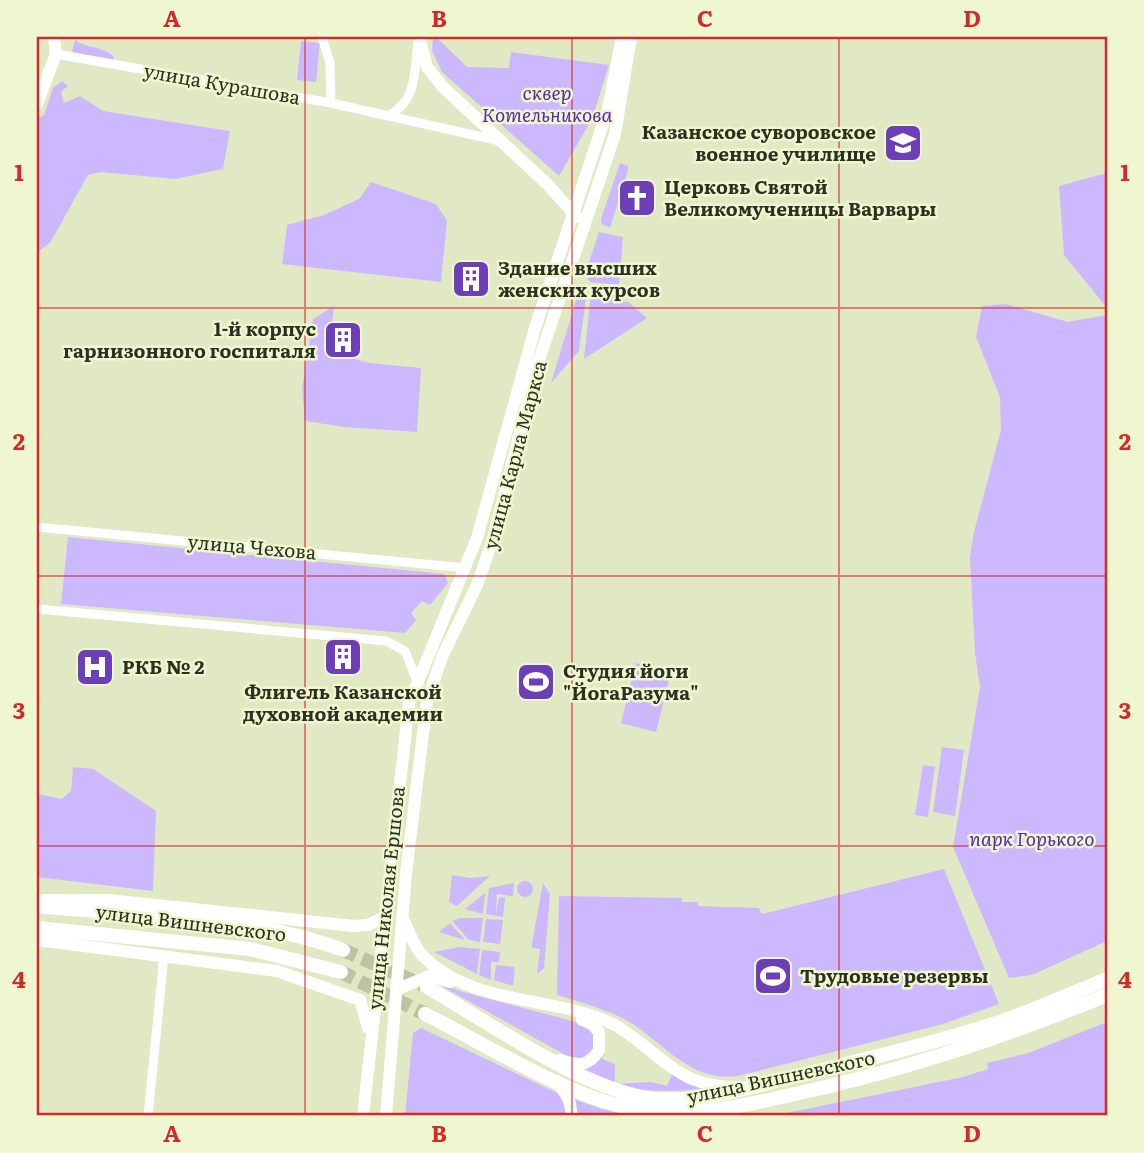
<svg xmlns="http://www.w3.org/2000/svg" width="1144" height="1153" font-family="Literata,serif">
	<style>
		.green { fill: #ccb8ff }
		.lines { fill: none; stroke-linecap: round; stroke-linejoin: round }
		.primary-tunnel { stroke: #bdc4a3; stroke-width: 14; stroke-dasharray: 14 7; stroke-linecap: butt }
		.street { stroke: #fff; stroke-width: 9 }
		.secondary { stroke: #fff; stroke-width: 12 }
		.primary { stroke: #fff; stroke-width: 14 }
		.grid { fill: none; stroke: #d62828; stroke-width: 2; stroke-opacity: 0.55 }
		.labels { text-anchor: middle; stroke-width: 5; stroke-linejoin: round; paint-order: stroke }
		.street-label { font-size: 19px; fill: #2d2f21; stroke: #eff7d0 }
		.park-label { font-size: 19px; font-style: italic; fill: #5b29a1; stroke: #eff7d0 }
		.poi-label { font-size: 19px; font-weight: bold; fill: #2d2f21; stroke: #eff7d0; text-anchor: start }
		.neatline { fill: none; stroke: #d62828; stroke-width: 2.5 }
		.grid-label { font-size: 23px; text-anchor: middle; font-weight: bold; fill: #d62828 }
	</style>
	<rect width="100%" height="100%" fill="#e1e9c4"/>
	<path class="green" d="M433 37H436L467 67 509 68 511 52 609 65 592 119 559 176 442 72 432 51Z
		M75 40C88 49 103 46 114 57L111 66 89 63 72 51Z
		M301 41 320 43 316 82 297 80Z
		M62 81 68 86 61 92 64 103 80 96 103 111 230 131 223 169 175 179 101 172 88 175 50 243 37 252V118L44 115 53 88Z
		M620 163 628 166V171L610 228 602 224 601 219Z
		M1106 173 1107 175V308L1064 255 1059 186Z
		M371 182 436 204 447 221 441 282 282 264 287 225 324 215 359 199Z
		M599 232 623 237 619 285 590 282 585 274Z
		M579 290 586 298 579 351 551 383Z
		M591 292 619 295 618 301 628 302 647 318 584 359Z
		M1006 304 1068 322 1107 315V941L1032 975 1009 978 953 847 980 687 975 653 970 559 973 536 1001 430 1000 397 976 337 982 306Z
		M334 306 329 351 369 363 421 368 417 432 344 427 305 421 302 389 313 319Z
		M68 537 444 574 448 583 430 605 422 601 411 613 416 620 405 633 61 604Z
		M636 663 671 672 656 732 621 723Z
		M942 747 964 750 955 816 933 812Z
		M923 765 935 767 928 817 915 815Z
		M73 767 93 769 156 811 153 891 37 877V794L62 799 71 791Z
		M944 869 999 1004 943 1024 738 1076C688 1083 663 1040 624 1019 602 1008 580 1002 557 995L559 896 682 898V902H698V906L759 908 762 914Z
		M452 875 470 878 490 876 457 906 449 902Z
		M517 889a8 8 0 1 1 16 0a8 8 0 1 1-16 0Z
		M514 883 513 896 497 894 496 914 499 897 505 898 503 917 486 914 489 888Z
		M543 883 550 894 544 968 537 974 540 949 532 948V943Z
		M485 893 483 914 465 909Z
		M460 918H483L480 942 469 940 452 921Z
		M486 919 503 920 500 944 483 942Z
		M450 923 465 940 439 932Z
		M460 947 480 949 477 974 434 952Z
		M482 950 492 951V954L493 951 500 952 499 962H491V980L479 975Z
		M496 965 515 967 513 986 494 980Z
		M429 979 463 992 584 1024 595 1034 594 1052 576 1061Z
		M1107 1022V1116H772L963 1077 988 1069 987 1063 1028 1053Z
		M421 1028 559 1094 569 1116H405L413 1033Z
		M605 1035 602 1059 615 1064V1084L651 1082 667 1086 673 1072 707 1088C676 1093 606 1094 584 1069Z
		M573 1099 602 1109 642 1116H576Z"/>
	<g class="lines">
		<path class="primary-tunnel" d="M343 950 422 985
			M341 972 425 1014"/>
		<path class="street" d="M322 37 330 63 331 103
			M56 54 331 103 500 141
			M388 116C418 100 414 72 418 42
			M37 527 466 568
			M37 609 386 641 405 651 417 681
			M148 1116 164 956"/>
		<path class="secondary" d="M419 37 427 67 443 87 547 184 577 217
			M37 104 56 54 54 37
			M37 900H109L354 926 368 925 385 917
			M403 919C409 930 414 948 423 956 473 1007 554 995 613 1024 641 1039 663 1066 692 1079 707 1085 723 1087 739 1088
			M37 940 277 971 360 1000 368 1028
			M398 989 429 976 450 982
			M560 1060C577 1066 589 1067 599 1050V1032L592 1024 582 1020
			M557 1081 569 1099 572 1116
			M363 1116 409 703 477 538 535 328 608 109 622 37
			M386 1116 406 873 427 701 442 657 477 585 493 539 535 372 615 134 631 37"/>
		<path class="primary" d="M37 906C136 916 249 915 343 950
			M37 928 250 949 341 972
			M427 987C486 1021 573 1082 638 1096 687 1107 741 1089 789 1078 854 1062 920 1047 984 1027 1026 1014 1066 996 1107 979
			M425 1014C483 1043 554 1088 616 1105 678 1122 739 1107 799 1093 905 1070 1007 1036 1107 995"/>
	</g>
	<path class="grid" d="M305 37V1116M572 37V1116M839 37V1116M37 308H1107M37 576H1107M37 846H1107"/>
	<defs>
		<symbol id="university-square" viewBox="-11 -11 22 22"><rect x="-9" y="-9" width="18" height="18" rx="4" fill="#6d3fb7" stroke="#eff7d0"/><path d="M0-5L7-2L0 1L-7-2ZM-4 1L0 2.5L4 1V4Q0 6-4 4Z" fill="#fff"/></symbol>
		<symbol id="church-square" viewBox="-11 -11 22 22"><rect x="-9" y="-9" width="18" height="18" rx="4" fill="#6d3fb7" stroke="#eff7d0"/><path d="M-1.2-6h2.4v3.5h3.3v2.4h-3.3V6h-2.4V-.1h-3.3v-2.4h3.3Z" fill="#fff"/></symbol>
		<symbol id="building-square" viewBox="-11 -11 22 22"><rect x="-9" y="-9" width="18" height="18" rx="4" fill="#6d3fb7" stroke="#eff7d0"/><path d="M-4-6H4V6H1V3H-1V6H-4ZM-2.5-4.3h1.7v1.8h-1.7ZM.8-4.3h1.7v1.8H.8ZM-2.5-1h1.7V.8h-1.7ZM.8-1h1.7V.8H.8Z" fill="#fff"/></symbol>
		<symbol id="hospital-square" viewBox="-11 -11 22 22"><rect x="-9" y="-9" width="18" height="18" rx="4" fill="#6d3fb7" stroke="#eff7d0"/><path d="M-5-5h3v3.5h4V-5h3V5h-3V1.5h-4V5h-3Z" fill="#fff"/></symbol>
		<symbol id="stadium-square" viewBox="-11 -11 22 22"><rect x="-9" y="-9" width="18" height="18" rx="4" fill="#6d3fb7" stroke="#eff7d0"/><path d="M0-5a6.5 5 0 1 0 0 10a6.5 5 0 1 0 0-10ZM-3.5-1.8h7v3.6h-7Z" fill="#fff"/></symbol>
	</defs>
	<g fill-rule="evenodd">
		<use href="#university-square" x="881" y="121" width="44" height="44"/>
		<use href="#church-square" x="615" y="176" width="44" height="44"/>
		<use href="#building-square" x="449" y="257" width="44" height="44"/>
		<use href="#building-square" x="321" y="318" width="44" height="44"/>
		<use href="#building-square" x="321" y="635" width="44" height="44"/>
		<use href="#hospital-square" x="73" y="645" width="44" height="44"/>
		<use href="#stadium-square" x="514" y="660" width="44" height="44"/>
		<use href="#stadium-square" x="751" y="954" width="44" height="44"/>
	</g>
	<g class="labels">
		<g class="street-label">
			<text transform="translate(222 84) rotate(10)" y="7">улица Курашова</text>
			<text transform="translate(515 455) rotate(-75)" y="7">улица Карла Маркса</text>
			<text transform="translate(252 547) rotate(5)" y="7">улица Чехова</text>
			<text transform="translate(386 898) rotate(-84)" y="7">улица Николая Ершова</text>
			<text transform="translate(191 923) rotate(7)" y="7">улица Вишневского</text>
			<text transform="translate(781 1077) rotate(-12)" y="7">улица Вишневского</text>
		</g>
		<g class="park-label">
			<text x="547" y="100">сквер<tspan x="547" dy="22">Котельникова</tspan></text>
			<text x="1032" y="846">парк Горького</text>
		</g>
		<g class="poi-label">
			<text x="876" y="139" text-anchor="end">Казанское суворовское<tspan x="876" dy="22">военное училище</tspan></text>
			<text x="664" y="194">Церковь Святой<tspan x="664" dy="22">Великомученицы Варвары</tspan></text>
			<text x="498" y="275">Здание высших<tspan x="498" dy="22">женских курсов</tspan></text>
			<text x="316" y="336" text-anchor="end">1-й корпус<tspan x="316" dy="22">гарнизонного госпиталя</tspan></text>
			<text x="122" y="674">РКБ № 2</text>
			<text x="563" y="678">Студия йоги<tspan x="563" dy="22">"ЙогаРазума"</tspan></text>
			<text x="343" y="699" text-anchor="middle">Флигель Казанской<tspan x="343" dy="22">духовной академии</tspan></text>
			<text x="800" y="983">Трудовые резервы</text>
		</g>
	</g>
	<rect width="1144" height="1153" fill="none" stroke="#eff7d0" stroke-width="77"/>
	<rect x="38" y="38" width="1068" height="1076" class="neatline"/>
	<g class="grid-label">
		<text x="172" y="27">A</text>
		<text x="439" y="27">B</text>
		<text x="705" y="27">C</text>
		<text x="972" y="27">D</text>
		<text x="19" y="181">1</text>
		<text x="1125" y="181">1</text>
		<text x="19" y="450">2</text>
		<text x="1125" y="450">2</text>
		<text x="19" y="719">3</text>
		<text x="1125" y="719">3</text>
		<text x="19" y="988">4</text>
		<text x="1125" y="988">4</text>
		<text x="172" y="1142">A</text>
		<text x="439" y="1142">B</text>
		<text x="705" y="1142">C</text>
		<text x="972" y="1142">D</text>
	</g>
</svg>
